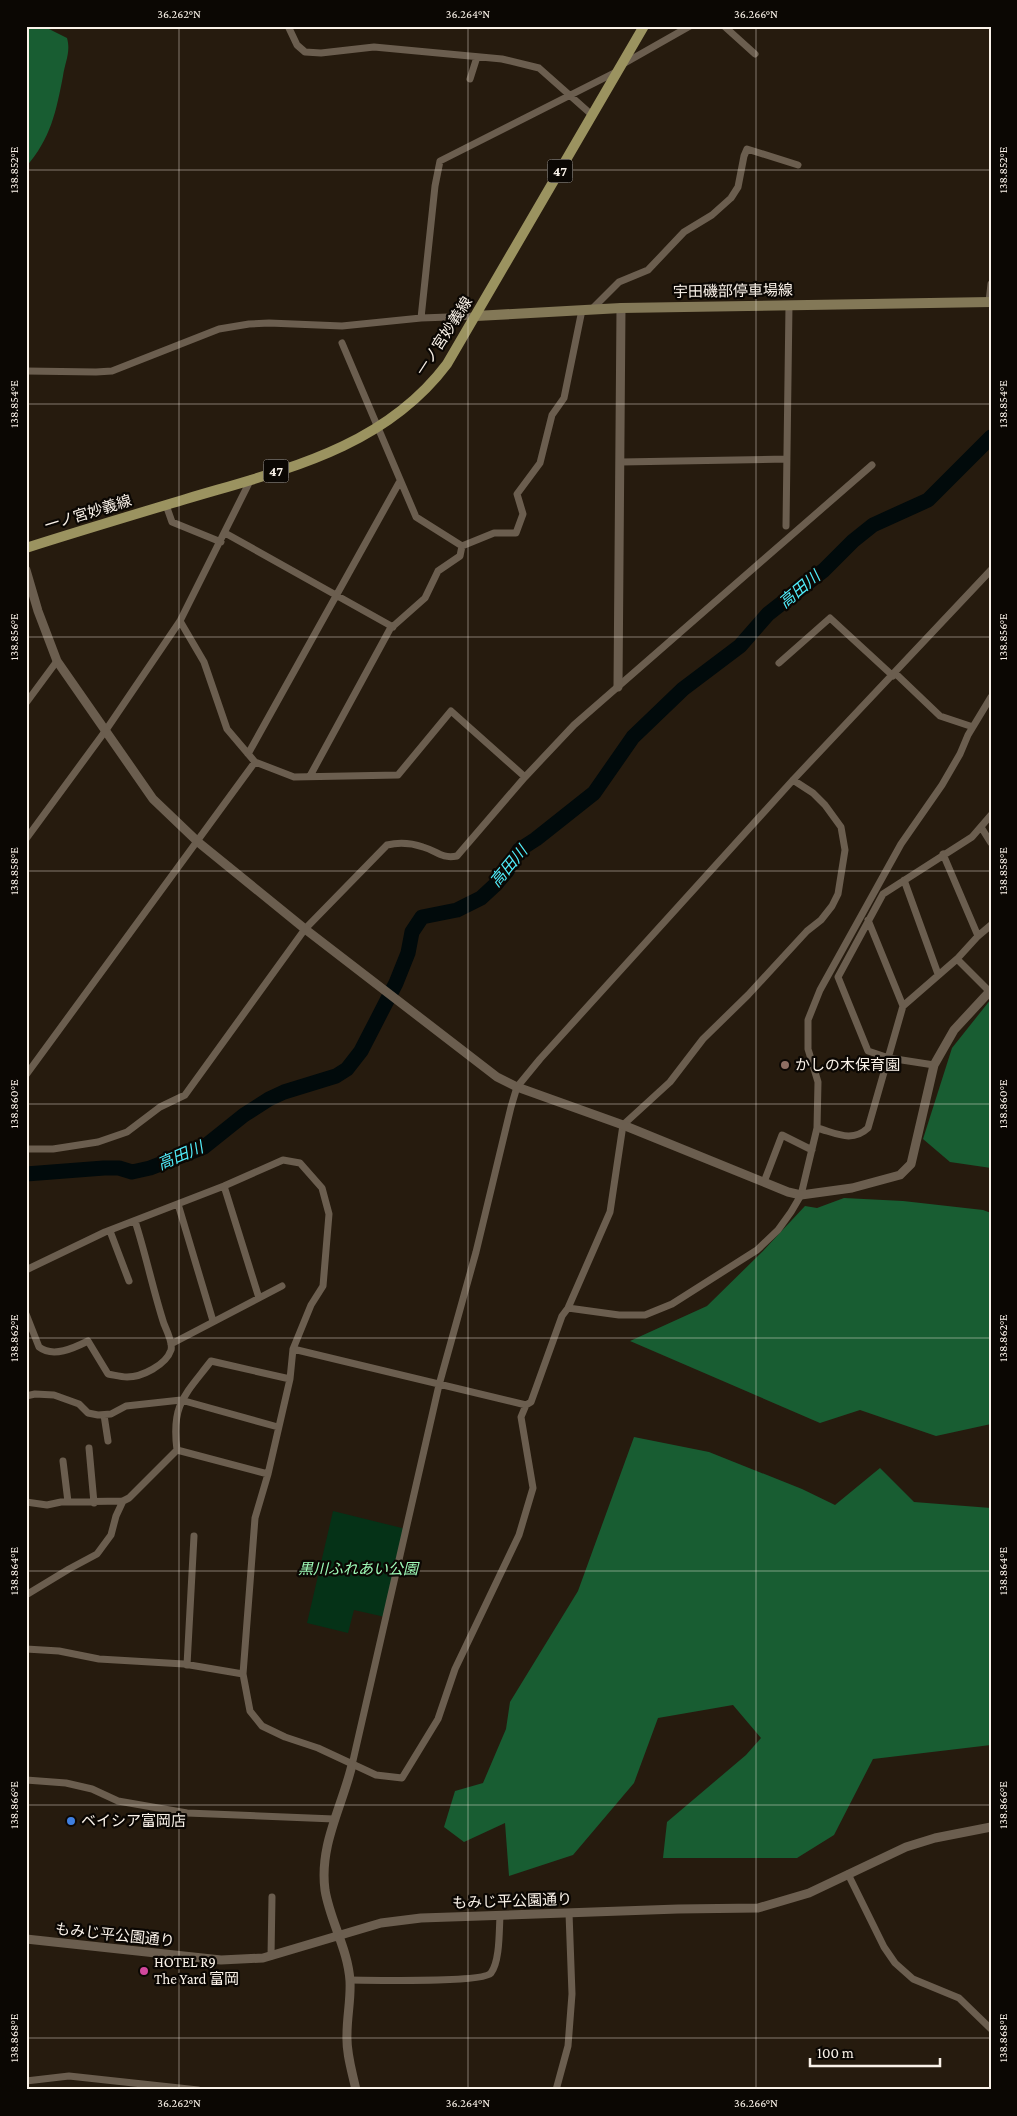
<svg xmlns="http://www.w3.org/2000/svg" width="1017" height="2116" font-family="'Crimson Pro','Noto Sans JP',serif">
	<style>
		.green { fill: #053217 }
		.forest { fill: #185d32 }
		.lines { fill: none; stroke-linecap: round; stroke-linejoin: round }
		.river { stroke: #010a0b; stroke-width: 15 }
		.minor { stroke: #6b5e4f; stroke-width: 7 }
		.tertiary { stroke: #6b5e4f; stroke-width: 9 }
		.secondary { stroke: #837857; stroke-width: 10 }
		.primary { stroke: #9b9360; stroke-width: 10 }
		.ticks { fill: none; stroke: #faf2e9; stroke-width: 1; stroke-opacity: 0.45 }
		.education-dot { fill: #8d6e63; stroke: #0b0703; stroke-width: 2 }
		.shop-dot { fill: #3f7fe0; stroke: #0b0703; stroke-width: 2 }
		.hotel-dot { fill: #d1479c; stroke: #0b0703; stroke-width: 2 }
		.labels { text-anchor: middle; stroke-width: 4.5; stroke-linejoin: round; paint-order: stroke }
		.shield { fill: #0b0703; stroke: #b2aca4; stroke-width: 1 }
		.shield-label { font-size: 14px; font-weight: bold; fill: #faf2e9 }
		.street-label { font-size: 15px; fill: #faf2e9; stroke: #0b0703 }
		.poi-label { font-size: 15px; fill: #faf2e9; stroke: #0b0703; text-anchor: start }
		.park-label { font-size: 15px; font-style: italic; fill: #9ffcb9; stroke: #0b0703 }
		.water-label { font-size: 16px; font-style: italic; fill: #50ebf9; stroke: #0b0703 }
		.neatline { fill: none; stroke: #faf2e9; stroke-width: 2 }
		.ticks-label { font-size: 12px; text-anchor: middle; fill: #faf2e9 }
	</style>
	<rect width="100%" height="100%" fill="#261b0e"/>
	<path class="green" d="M333 1511 406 1529 385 1617 354 1610 348 1633 307 1623Z"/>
	<path class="forest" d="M26 26H43L67 38C71 52 65 62 63 76 56 112 51 138 26 167Z
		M991 999V1168L950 1162 923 1139 952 1048Z
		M844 1198 903 1201 983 1210 991 1213V1424L936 1436 860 1410 820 1423 630 1341 707 1306 763 1251 805 1206 817 1208Z
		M634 1437 709 1452 802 1489 835 1505 880 1468 914 1502 991 1508V1745L873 1759 834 1835 797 1858H663L667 1822 746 1755 761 1738 733 1705 658 1718 634 1783 573 1855 509 1876 505 1823 464 1842 444 1827 455 1791 483 1783 506 1729 510 1702 578 1591Z"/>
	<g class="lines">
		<path class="river" d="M26 1174 104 1168H119L132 1172 150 1168 204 1147 244 1115 269 1099 284 1092 336 1076 347 1069 361 1051 396 983 408 953 412 932 422 917 457 910 481 898 495 885 507 871 519 850 536 839 594 793 633 737 683 689 740 646 768 614 824 570 853 541 873 525 928 500 991 437"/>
		<path class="minor" d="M288 26 297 45 305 52 321 53 374 47 502 59 539 68 592 115
			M724 26 755 54
			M623 64 690 26
			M470 79 477 57
			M989 302 991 284
			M591 310 619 282 648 270 684 232 712 215 731 198 738 187 744 156 747 149 798 165
			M421 318 435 186 440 161 618 71
			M26 371 96 372 112 371 219 329 249 324 269 323 342 326 421 318 476 316
			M621 462 787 459
			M166 505 172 522 221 542
			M786 526 789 305
			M225 533 393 627
			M462 546 494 533H516L523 514 517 494 540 463 552 415 564 398 582 310
			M180 621 204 662 227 729 255 762 294 777 398 775 451 711 525 777
			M779 663 830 618 893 676
			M895 673 940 716 973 727
			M26 703 57 661
			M248 754 400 481
			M310 776 390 629 425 598 438 571 460 556 462 546 416 517 342 343
			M981 827 991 843
			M26 839 106 730 180 621 251 479
			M943 854 978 936
			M904 880 938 974
			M868 920 903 1006
			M957 959 989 991
			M934 1065 889 1058 868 1051 838 977 883 894 972 837 991 815
			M26 1075 255 762
			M817 1128C836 1133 852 1143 868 1128L903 1006 957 959 978 936 991 925
			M26 1149H53L98 1142 127 1132 160 1107 185 1095 305 929 387 845C400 842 411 843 423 847 437 851 441 859 457 856L525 777 574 725 872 465
			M764 1182 782 1135 812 1150
			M224 1186 259 1298
			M178 1204 213 1321
			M110 1231 129 1281
			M26 1270 105 1232 224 1186 283 1160 300 1163 322 1188 329 1214 323 1286 311 1305 293 1349
			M568 1308 619 1315H645L672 1304 757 1250 778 1230 791 1212 801 1195 817 1128 818 1082 808 1049V1020L820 990 901 844 942 785 960 754 968 735 991 697
			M26 1314 39 1347C53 1358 74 1348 88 1341L108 1374C114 1375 121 1377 127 1377 142 1377 166 1365 171 1350 173 1343 167 1331 164 1324 153 1290 146 1255 135 1221
			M171 1344 282 1286
			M26 1396 35 1394 54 1395 79 1404 88 1413 98 1415 111 1414 126 1406 181 1400 278 1427
			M526 1405 293 1349 290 1379 268 1474 255 1518 243 1674 250 1711 262 1726 285 1737 318 1748 376 1775 402 1778 438 1719 455 1669 519 1535 533 1488 521 1417 526 1405 531 1402 562 1316 568 1308 610 1212 623 1125 670 1082 703 1039 748 995 807 931 821 920 832 906 838 894 845 850 841 827 825 805 813 793 793 780
			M104 1415 108 1441
			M89 1448 94 1503
			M177 1450 268 1474
			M63 1461 68 1502
			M26 1502 47 1505 61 1502 123 1501 129 1498 177 1450C171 1404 185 1395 211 1361L290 1379
			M26 1595 69 1569 97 1554 111 1535 116 1516 123 1501
			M26 1649 59 1651 99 1659 184 1664 243 1674
			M187 1665 194 1536
			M352 1765 439 1385 476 1252 511 1107 517 1087 540 1059 793 780 991 570
			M26 1780 66 1783 92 1789 118 1801 187 1813 334 1819
			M848 1874 884 1947 895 1963 913 1979 959 1998 991 2029
			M271 1956 272 1897
			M350 1980C370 1980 483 1983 491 1973 500 1961 499 1931 500 1916
			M26 2081 69 2076 198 2090
			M556 2090 568 2046 572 1994 569 1913"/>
		<path class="tertiary" d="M26 570 38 611 57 661 153 799 198 842 305 929 497 1077 517 1087 623 1125 788 1192 801 1195 852 1188 900 1175 911 1164 934 1065 954 1030 991 990
			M618 687 621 308
			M352 1765C342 1807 319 1845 325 1890 330 1921 348 1949 350 1981 351 1999 347 2016 347 2034 346 2053 352 2071 356 2090
			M26 1939 221 1960 263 1958 381 1923 421 1918 678 1909 758 1908 809 1893 906 1847 935 1838 991 1827"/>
		<path class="secondary" d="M476 316 621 308 991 302"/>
		<path class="primary" d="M26 548C79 531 133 515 186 499 283 470 383 449 447 364L644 26"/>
	</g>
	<path class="ticks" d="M179 26V2090M468 26V2090M756 26V2090M26 170H991M26 404H991M26 637H991M26 871H991M26 1104H991M26 1338H991M26 1571H991M26 1805H991M26 2038H991"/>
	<circle class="education-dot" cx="785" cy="1065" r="5"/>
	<circle class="shop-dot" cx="71" cy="1821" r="5"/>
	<circle class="hotel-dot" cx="144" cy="1971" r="5"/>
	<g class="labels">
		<g class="shield">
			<rect x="547.5" y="159.5" width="25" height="23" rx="4"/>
			<rect x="263.5" y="459.5" width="25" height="23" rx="4"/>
		</g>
		<g class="shield-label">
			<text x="560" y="176">47</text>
			<text x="276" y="476">47</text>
		</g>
		<g class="street-label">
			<text transform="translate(733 291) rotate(-1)" y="5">宇田磯部停車場線</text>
			<text transform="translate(444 336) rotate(-57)" y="5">一ノ宮妙義線</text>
			<text transform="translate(88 513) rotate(-17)" y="5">一ノ宮妙義線</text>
			<text transform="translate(512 1901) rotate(-2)" y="5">もみじ平公園通り</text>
			<text transform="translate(115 1935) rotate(6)" y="5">もみじ平公園通り</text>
		</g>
		<g class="poi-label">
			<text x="795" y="1070">かしの木保育園</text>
			<text x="81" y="1826">ベイシア富岡店</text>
			<text x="154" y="1967">HOTEL R9<tspan x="154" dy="17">The Yard 富岡</tspan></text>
		</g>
		<g class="park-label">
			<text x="358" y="1574">黒川ふれあい公園</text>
		</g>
		<g class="water-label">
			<text transform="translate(799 589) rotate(-40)" y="6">高田川</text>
			<text transform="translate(508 866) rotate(-50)" y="6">高田川</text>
			<text transform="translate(180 1155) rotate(-23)" y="6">高田川</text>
		</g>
	</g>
	<rect width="1017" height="2116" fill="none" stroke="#0b0703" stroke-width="55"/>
	<path d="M810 2058v8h130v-8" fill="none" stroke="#faf2e9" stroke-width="2.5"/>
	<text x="817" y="2058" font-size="15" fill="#faf2e9" stroke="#0b0703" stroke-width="4" paint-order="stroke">100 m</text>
	<rect x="28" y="28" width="962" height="2060" class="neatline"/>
	<g class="ticks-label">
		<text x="179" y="18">36.262°N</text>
		<text x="468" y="18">36.264°N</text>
		<text x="756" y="18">36.266°N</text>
		<text transform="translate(1003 170) rotate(-90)" y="4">138.852°E</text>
		<text transform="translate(14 170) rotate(-90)" y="4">138.852°E</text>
		<text transform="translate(1003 404) rotate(-90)" y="4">138.854°E</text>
		<text transform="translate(14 404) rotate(-90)" y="4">138.854°E</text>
		<text transform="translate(14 637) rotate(-90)" y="4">138.856°E</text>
		<text transform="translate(1003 637) rotate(-90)" y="4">138.856°E</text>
		<text transform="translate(1003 871) rotate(-90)" y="4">138.858°E</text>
		<text transform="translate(14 871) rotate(-90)" y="4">138.858°E</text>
		<text transform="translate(1003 1104) rotate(-90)" y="4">138.860°E</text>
		<text transform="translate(14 1104) rotate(-90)" y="4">138.860°E</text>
		<text transform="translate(1003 1338) rotate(-90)" y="4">138.862°E</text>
		<text transform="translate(14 1338) rotate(-90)" y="4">138.862°E</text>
		<text transform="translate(1003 1571) rotate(-90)" y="4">138.864°E</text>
		<text transform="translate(14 1571) rotate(-90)" y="4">138.864°E</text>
		<text transform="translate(14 1805) rotate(-90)" y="4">138.866°E</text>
		<text transform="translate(1003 1805) rotate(-90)" y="4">138.866°E</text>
		<text transform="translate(1003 2038) rotate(-90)" y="4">138.868°E</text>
		<text transform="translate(14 2038) rotate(-90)" y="4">138.868°E</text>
		<text x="179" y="2107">36.262°N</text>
		<text x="468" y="2107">36.264°N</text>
		<text x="756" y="2107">36.266°N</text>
	</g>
</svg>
